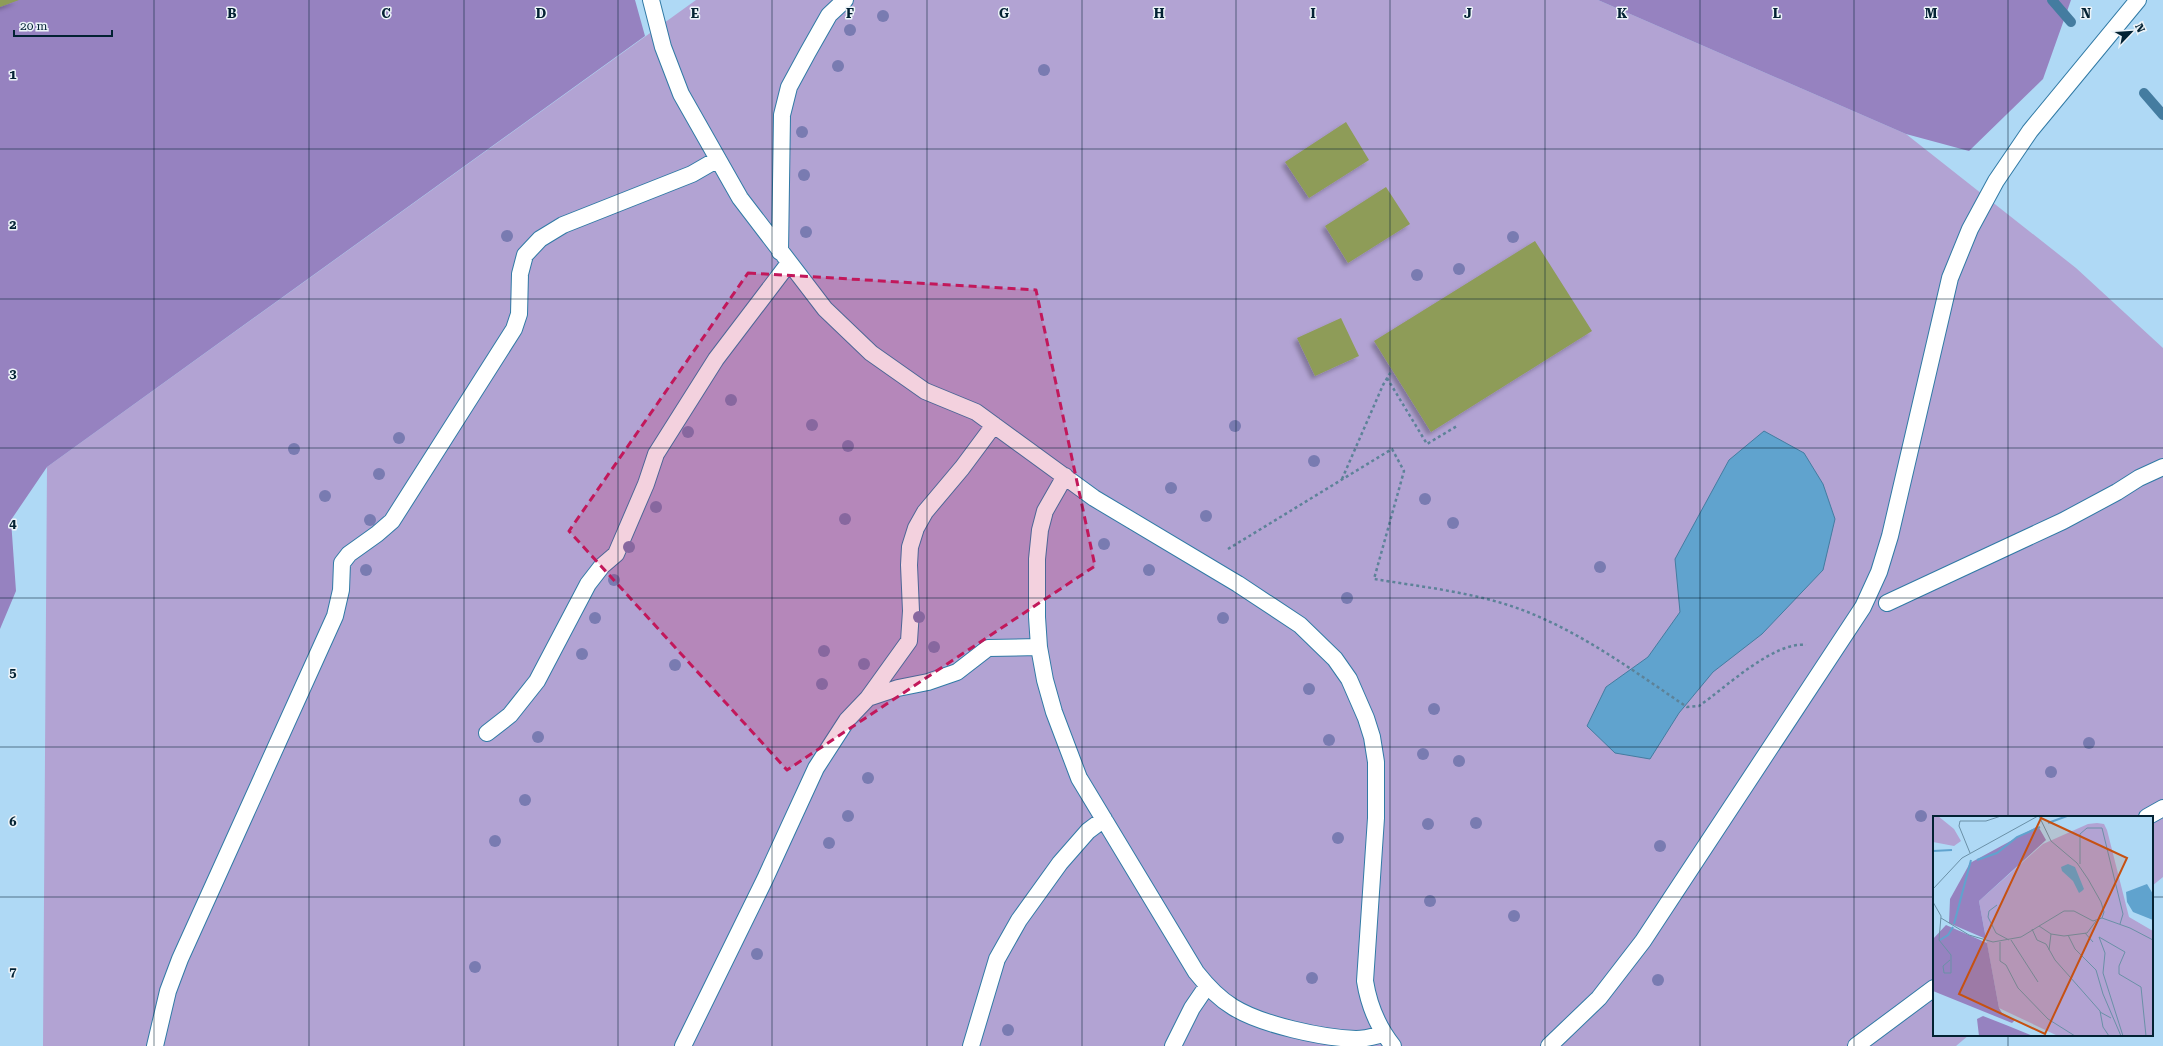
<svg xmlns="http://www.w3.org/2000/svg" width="2163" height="1046" font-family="'Roboto Serif',serif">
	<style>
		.green { fill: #b2a3d3 }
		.forest { fill: #9682c0 }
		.water { fill: #60a3ce; stroke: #447ca0 }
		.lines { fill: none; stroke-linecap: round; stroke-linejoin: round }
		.stream { stroke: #447ca0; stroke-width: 10 }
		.building { fill: #8e9c58; filter: url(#shadow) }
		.service-casing { stroke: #317aa5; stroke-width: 18 }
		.path { stroke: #5d8298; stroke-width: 2.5; stroke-dasharray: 3 3; stroke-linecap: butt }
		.service { stroke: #fff; stroke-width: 16 }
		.tree { fill: #797bb1 }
		.marked { fill: #c2185b; fill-opacity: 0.2; stroke: #c2185b; stroke-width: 3; stroke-dasharray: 8 5; stroke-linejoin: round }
		.grid { fill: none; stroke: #032233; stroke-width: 1; stroke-opacity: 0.55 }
		.inset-river { fill: none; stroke: #60a3ce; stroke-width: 2 }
		.inset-road { fill: none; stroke: #6a90a7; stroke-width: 1 }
		.view { fill: #c65112; fill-opacity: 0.15; stroke: #c65112; stroke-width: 2 }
		.inset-edge { fill: none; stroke: #032233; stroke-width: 2 }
		.grid-label { font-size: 13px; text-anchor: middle; font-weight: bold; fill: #032233; stroke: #edf4f9; stroke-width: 3; stroke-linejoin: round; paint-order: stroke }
	</style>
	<defs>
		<filter id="shadow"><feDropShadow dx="-3.5" dy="3.5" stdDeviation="2" flood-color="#0004"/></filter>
	</defs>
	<rect width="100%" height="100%" fill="#afd9f5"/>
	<path class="green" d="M696 0H1598L1906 134 2076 268 2163 348V877L2152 886V817H1934V1035H1969L1956 1046H43L47 467Z"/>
	<path class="forest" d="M0 0H635L645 36 47 467 11 520 16 591 0 629Z
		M1598 0H2071L2043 79 1969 151 1906 134Z"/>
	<path class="water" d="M1764 431 1804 453 1823 484 1835 519 1823 570 1762 634 1713 672 1679 713 1650 759 1615 753 1587 726 1606 687 1648 657 1680 612 1675 559 1729 460Z"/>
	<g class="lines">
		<path class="stream" d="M2052 0 2071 22
			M2144 93 2163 115"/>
	</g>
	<path class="building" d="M0 0H19L0 7Z
		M1346 122 1369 160 1309 198 1285 162Z
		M1386 187 1410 224 1348 263 1325 226Z
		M1535 241 1592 331 1431 432 1374 341Z
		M1341 318 1359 356 1315 376 1297 338Z"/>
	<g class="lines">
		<defs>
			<path id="service" d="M651 0 663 47 681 94 740 198 825 309 871 353 925 391 976 412 1094 498 1238 584 1300 625 1335 659 1349 679 1366 718 1372 737 1376 762V818L1365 981C1369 1006 1377 1026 1393 1046
				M780 252 782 115 789 87 808 52 829 15 845 0
				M1065 476 1045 511 1040 530 1037 559V617L1039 647 1045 680 1054 712 1079 778 1196 972C1207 986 1218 998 1233 1007 1262 1025 1323 1038 1356 1039 1366 1039 1375 1036 1383 1034
				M1887 603 2063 521 2117 492 2139 478 2163 467
				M868 698 898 688 928 682 957 672 988 648 1039 647
				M487 733 510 715 537 681 588 584 602 566 616 554 646 484 656 454 716 359 789 263
				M2147 817 2163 808
				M155 1046 168 991 180 959 335 616 341 590 342 563 349 554 377 534 392 521 514 329 519 314 520 274 525 255 540 239 563 225 692 174 718 159
				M683 1046 765 879 816 768 847 720 868 698 909 641 911 611 909 565 910 547 916 528 925 512 962 468 994 425
				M971 1046 997 959 1019 920 1060 863 1088 831 1104 819
				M1173 1046 1192 1008 1207 986
				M1549 1046 1599 998 1643 941 1863 607 1879 572 1890 536 1950 278 1970 229 1996 181 2030 131 2138 0
				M1856 1046 1934 988"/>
		</defs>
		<use href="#service" class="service-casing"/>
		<path class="path" d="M1387 378 1427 444 1457 426
			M1342 479 1383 385 1392 370
			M1228 549 1392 449 1404 471 1374 579C1423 587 1479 593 1525 611 1584 634 1635 672 1687 707L1699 706C1725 688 1774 641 1806 645"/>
		<use href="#service" class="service"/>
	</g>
	<g class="tree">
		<circle cx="883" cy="16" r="6"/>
		<circle cx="850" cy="30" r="6"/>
		<circle cx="838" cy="66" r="6"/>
		<circle cx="1044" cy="70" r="6"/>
		<circle cx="802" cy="132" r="6"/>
		<circle cx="804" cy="175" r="6"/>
		<circle cx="806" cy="232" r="6"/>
		<circle cx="507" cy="236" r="6"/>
		<circle cx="1513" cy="237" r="6"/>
		<circle cx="1459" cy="269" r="6"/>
		<circle cx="1417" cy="275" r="6"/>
		<circle cx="731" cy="400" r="6"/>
		<circle cx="812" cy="425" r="6"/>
		<circle cx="1235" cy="426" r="6"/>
		<circle cx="688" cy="432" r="6"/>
		<circle cx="399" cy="438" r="6"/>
		<circle cx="848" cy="446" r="6"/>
		<circle cx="294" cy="449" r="6"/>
		<circle cx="1314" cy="461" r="6"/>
		<circle cx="379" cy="474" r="6"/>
		<circle cx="1171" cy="488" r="6"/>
		<circle cx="325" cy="496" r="6"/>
		<circle cx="1425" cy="499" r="6"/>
		<circle cx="656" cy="507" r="6"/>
		<circle cx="1206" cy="516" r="6"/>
		<circle cx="845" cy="519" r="6"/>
		<circle cx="370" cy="520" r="6"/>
		<circle cx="1453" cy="523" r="6"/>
		<circle cx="1104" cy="544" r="6"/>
		<circle cx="629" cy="547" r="6"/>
		<circle cx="1600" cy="567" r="6"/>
		<circle cx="366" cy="570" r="6"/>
		<circle cx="1149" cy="570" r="6"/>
		<circle cx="614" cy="580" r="6"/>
		<circle cx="1347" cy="598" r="6"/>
		<circle cx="919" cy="617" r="6"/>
		<circle cx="595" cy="618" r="6"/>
		<circle cx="1223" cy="618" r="6"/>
		<circle cx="934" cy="647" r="6"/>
		<circle cx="824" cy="651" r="6"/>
		<circle cx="582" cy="654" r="6"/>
		<circle cx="864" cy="664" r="6"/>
		<circle cx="675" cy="665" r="6"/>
		<circle cx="822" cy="684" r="6"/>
		<circle cx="1309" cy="689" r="6"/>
		<circle cx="1434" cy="709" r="6"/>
		<circle cx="538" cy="737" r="6"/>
		<circle cx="1329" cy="740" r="6"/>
		<circle cx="2089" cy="743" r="6"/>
		<circle cx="1423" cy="754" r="6"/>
		<circle cx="1459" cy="761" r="6"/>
		<circle cx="2051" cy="772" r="6"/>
		<circle cx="868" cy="778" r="6"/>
		<circle cx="525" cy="800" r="6"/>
		<circle cx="848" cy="816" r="6"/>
		<circle cx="1921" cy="816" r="6"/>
		<circle cx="1476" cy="823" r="6"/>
		<circle cx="1428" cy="824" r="6"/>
		<circle cx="1338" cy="838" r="6"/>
		<circle cx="495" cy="841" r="6"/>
		<circle cx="829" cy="843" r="6"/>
		<circle cx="1660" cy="846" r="6"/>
		<circle cx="1430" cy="901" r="6"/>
		<circle cx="1514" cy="916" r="6"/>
		<circle cx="757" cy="954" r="6"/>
		<circle cx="475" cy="967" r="6"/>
		<circle cx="1312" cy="978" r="6"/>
		<circle cx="1658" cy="980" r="6"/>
		<circle cx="1008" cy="1030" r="6"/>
	</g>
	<path class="marked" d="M748 273 1036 290 1095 566 787 770 569 531Z"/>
	<path class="grid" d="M154 0V1046M309 0V1046M464 0V1046M618 0V1046M772 0V1046M927 0V1046M1082 0V1046M1236 0V1046M1390 0V1046M1545 0V1046M1700 0V1046M1854 0V1046M2008 0V817M0 149H2163M0 299H2163M0 448H2163M0 598H2163M0 747H2163M0 897H1934M2152 897H2163M2008 1035V1046"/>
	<g transform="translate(1933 816)">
		<rect width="220" height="220" fill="#afd9f5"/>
		<path d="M0 0H5L21 13 28 25 21 30 0 26ZM164 7 171 8 174 14 196 101 220 115V220H125L66 192 46 85 110 28 155 8Z" fill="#b2a3d3"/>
		<path d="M105 10 113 24 46 85 53 123 16 107 17 83 37 47ZM13 109 54 127 66 192 69 197 82 204 79 207 0 175V123ZM50 200 73 209 100 220H46L44 203Z" fill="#9682c0"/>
		<path d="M135 48 142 51 151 73 149 75 146 77 140 65 129 55 128 51ZM214 68 220 78V104L200 96 194 86 193 76Z" fill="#60a3ce"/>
		<path class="inset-river" d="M115 7 134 0M0 35 19 34M44 44 64 37 84 21 107 11M21 108 38 44M7 124 15 119 20 111"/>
		<path class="inset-road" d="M37 37 26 10 27 5H53L68 0M147 48V18L154 12H169L190 98 187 108M0 73 29 42 105 0M0 86 8 100 6 124 18 139V157H11L10 150 17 144M64 89 56 95 55 101 63 117 76 124M8 102 36 119 60 126 88 121 131 95H141L160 105 169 102 171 96 168 86 155 63 144 47 118 25 106 0M169 102 197 112 220 124M106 110 118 118 131 120 154 117 163 105M99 113 104 124 113 128 122 144 167 195 170 211 176 220M152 117 160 126M135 119 142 133 163 154 170 178 188 220M78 124 105 166M67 126V145L73 149 85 172 115 203 142 220M116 134 118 118M167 196 178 202M190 220 170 157 172 137 166 121 192 136 186 150V158L208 171 213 220"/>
		<path class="view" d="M108 2 194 42 112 218 26 178Z"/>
		<rect width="220" height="220" class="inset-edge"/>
	</g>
	<g class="grid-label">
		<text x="232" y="18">B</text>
		<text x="386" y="18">C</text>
		<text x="541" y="18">D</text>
		<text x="695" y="18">E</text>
		<text x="850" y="18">F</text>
		<text x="1004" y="18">G</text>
		<text x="1159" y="18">H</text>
		<text x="1313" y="18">I</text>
		<text x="1468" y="18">J</text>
		<text x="1622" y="18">K</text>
		<text x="1777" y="18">L</text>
		<text x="1931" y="18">M</text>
		<text x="2086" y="18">N</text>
		<text x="13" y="79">1</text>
		<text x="13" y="229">2</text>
		<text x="13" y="378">3</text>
		<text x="13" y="528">4</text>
		<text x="13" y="677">5</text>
		<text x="13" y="826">6</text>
		<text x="13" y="976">7</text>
	</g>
	<g transform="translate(2131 32) rotate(65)" stroke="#edf4f9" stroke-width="3" paint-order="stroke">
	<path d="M0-3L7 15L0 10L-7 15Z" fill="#032233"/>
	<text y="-6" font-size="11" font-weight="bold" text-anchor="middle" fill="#032233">N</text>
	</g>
	<path d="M14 30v6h98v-6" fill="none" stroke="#032233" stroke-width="2"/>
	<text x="20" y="30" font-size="12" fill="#032233" stroke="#edf4f9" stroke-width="3" paint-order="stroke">20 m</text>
</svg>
